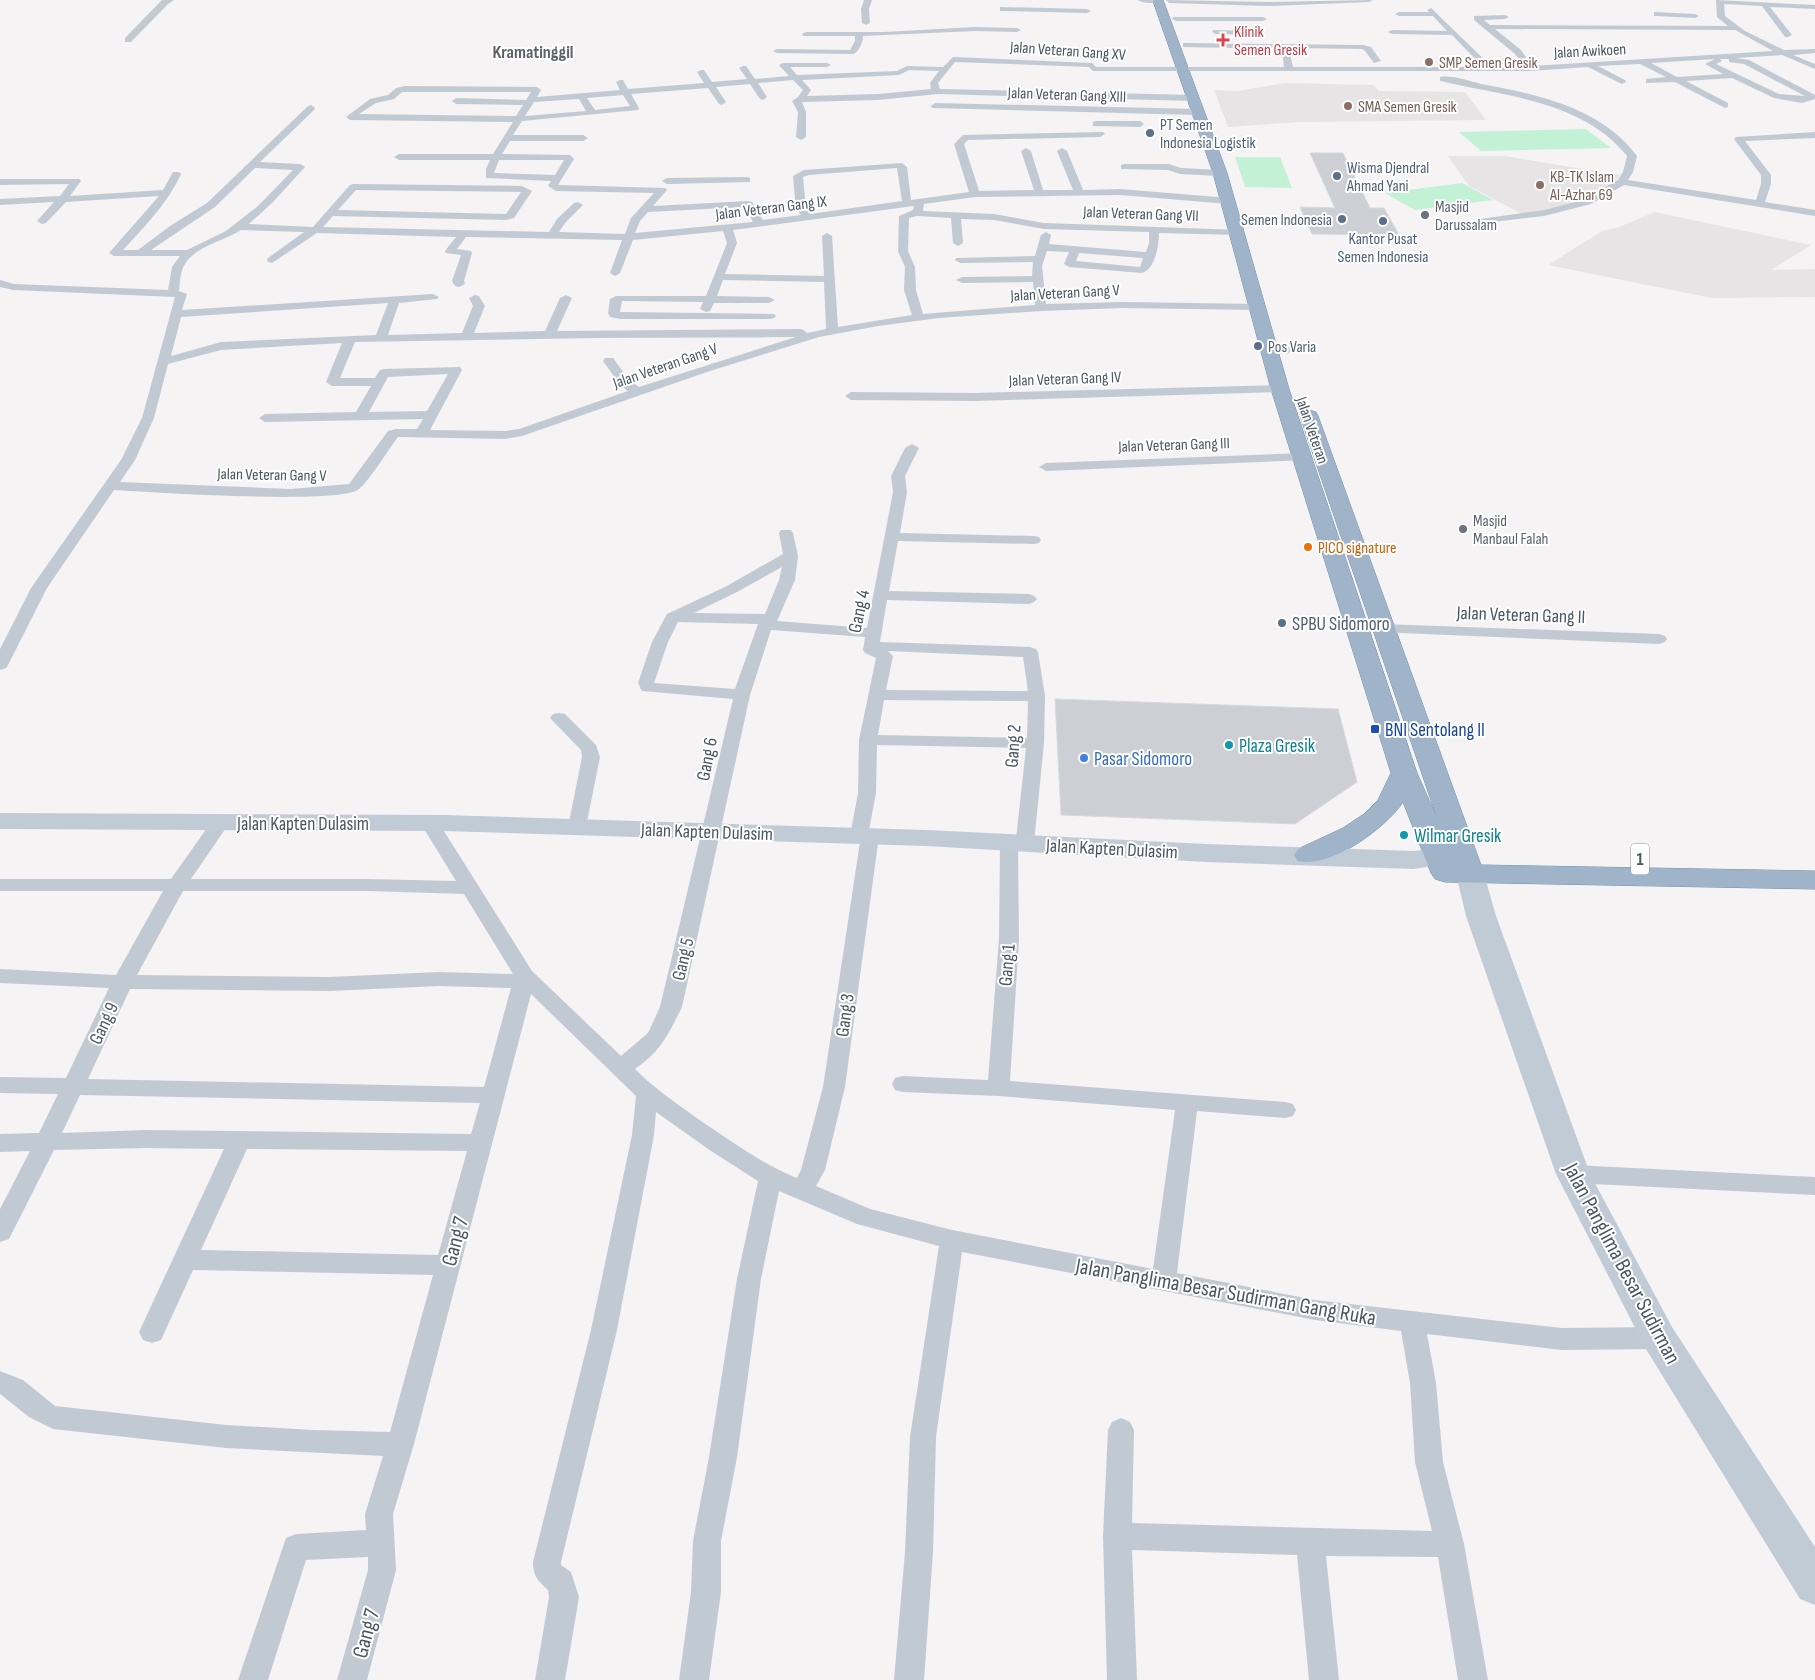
<svg xmlns="http://www.w3.org/2000/svg" width="1815" height="1680" font-family="'Sofia Sans Condensed',sans-serif">
	<style>
		.education { fill: #e6e4e5 }
		.green { fill: #c3f1d5 }
		.building { fill: #cdcfd5; stroke: #d7d9de }
		.lines { fill: none; stroke-linecap: round; stroke-linejoin: round }
		.trunk-casing { stroke: #7690ad; stroke-width: 1 }
		.minor { fill: #c1cad2; fill-rule: evenodd }
		.secondary { fill: #c1cbd6; fill-rule: evenodd }
		.trunk { fill: #9fb4c9; fill-rule: evenodd }
		.health-dot { fill: #e0444e; stroke: #fff; stroke-width: 2 }
		.education-dot { fill: #8d6e63; stroke: #fff; stroke-width: 2 }
		.service-dot { fill: #5c6f8a; stroke: #fff; stroke-width: 2 }
		.worship-dot { fill: #6b7280; stroke: #fff; stroke-width: 2 }
		.food-dot { fill: #e8710a; stroke: #fff; stroke-width: 2 }
		.transit-dot { fill: #1a4fb4; stroke: #fff; stroke-width: 2 }
		.culture-dot { fill: #0f9aa8; stroke: #fff; stroke-width: 2 }
		.shop-dot { fill: #3f7fe0; stroke: #fff; stroke-width: 2 }
		.labels { text-anchor: middle; stroke-width: 4; stroke-linejoin: round; paint-order: stroke }
		.far-health-label { font-size: 16px; fill: #be3a42; stroke: #fff; text-anchor: start }
		.far-street-label { font-size: 16px; fill: #4a5661; stroke: #fff }
		.far-education-label { font-size: 16px; fill: #785e54; stroke: #fff; text-anchor: start }
		.far-service-label { font-size: 16px; fill: #4e5e75; stroke: #fff; text-anchor: start }
		.far-worship-label { font-size: 16px; fill: #5b616d; stroke: #fff; text-anchor: start }
		.far-food-label { font-size: 16px; fill: #c56008; stroke: #fff; text-anchor: start }
		.far-quarter-label { font-size: 18px; font-weight: bold; fill: #5f6368; stroke: #fff }
		.shield { fill: #fff; stroke: #808990; stroke-width: 1 }
		.shield-label { font-size: 18px; font-weight: bold; fill: #4a5661 }
		.street-label { font-size: 19px; fill: #4a5661; stroke: #fff }
		.service-label { font-size: 19px; fill: #4e5e75; stroke: #fff; text-anchor: start }
		.transit-label { font-size: 19px; fill: #164399; stroke: #fff; text-anchor: start }
		.culture-label { font-size: 19px; fill: #0d838f; stroke: #fff; text-anchor: start }
		.shop-label { font-size: 19px; fill: #366cbe; stroke: #fff; text-anchor: start }
		.near-street-label { font-size: 22px; fill: #4a5661; stroke: #fff }
	</style>
	<rect width="100%" height="100%" fill="#f5f3f3"/>
	<path class="education" d="M1284 83 1374 85 1379 91 1465 92 1486 120 1299 122 1228 127 1214 90 1238 91Z
		M1448 156H1505L1620 175 1613 185 1589 198 1554 208 1522 214 1469 186Z
		M1655 212 1811 245 1771 270 1815 269V297L1712 298 1548 265 1602 231 1619 227Z"/>
	<path class="green" d="M1586 129 1611 148 1481 151 1459 132Z
		M1235 157H1280L1292 188 1245 187Z
		M1462 183 1493 200 1415 210 1385 193Z"/>
	<path class="building" d="M1310 153H1343L1370 208H1384L1399 235 1312 234 1300 207 1335 208Z
		M1055 699 1338 709 1357 782 1295 824 1061 815Z"/>
	<g class="lines">
		<defs>
			<path id="trunk" d="M1153 0H1163L1227 173 1289 389 1417 773 1437 818 1300 416 1302 412 1309 410 1316 412 1318 416 1481 865 1815 871V889L1445 882 1435 879 1431 873 1403 802C1386 828 1330 869 1298 861L1294 855 1298 849 1343 828 1364 814 1378 800 1391 773 1271 389 1213 173Z"/>
		</defs>
		<use href="#trunk" class="trunk-casing"/>
		<path class="minor" d="M162 0H174L168 4 131 42H125V38Z
			M864 0H872L869 9 870 23 866 25 862 23 861 9Z
			M1138 0H1162C1157 4 1143 4 1138 0Z
			M1166 0 1268 2 1373 0 1369 2 1268 6 1169 3Z
			M1716 0 1815 5V9L1770 7 1792 35 1788 37H1785L1762 6 1724 4 1725 16 1745 31 1784 50 1815 49V53L1793 55 1815 64V69L1782 55 1736 58 1749 60 1815 95V99L1802 103 1774 98 1732 78 1686 81 1728 103V107L1725 108 1675 82 1646 83V79L1666 77 1640 64 1598 66 1625 80 1626 82 1622 84 1588 67 1530 71H1093L1089 67 955 62 938 83 940 89 1193 95 1197 98 1193 101 938 94 878 100 802 102 806 112V137L801 140 796 137 798 112 792 101 798 97 803 90 793 80 758 83 767 97 763 100 760 99 750 84 716 87 726 102 722 105 719 104 708 88 631 94 639 108 638 110 522 121 513 135H583L588 138 583 141H510L502 154 570 155 574 159 558 185 665 188 667 190 653 206 748 201 752 202 763 220 801 215 796 209 793 176 804 170 902 163 907 167 911 200 969 192 954 144 963 135 1103 132 1105 134 1100 137 968 140 964 144 979 191 1034 190 1021 151 1026 148 1031 151 1043 190H1073L1057 151 1062 148 1067 151 1083 190 1120 189 1229 198 1234 201 1229 204 1120 195 975 197 924 204 923 211 994 214 1044 223 1241 230 1242 232 1237 235 1159 233C1159 245 1155 270 1142 273L1069 267 1064 264 1069 252 1047 251 1042 266 1046 304 1124 302 1257 304 1263 307 1257 310 1124 308 1041 311 939 318 878 326 819 337 710 371 522 436 505 439 398 437C388 450 370 480 359 489 342 505 149 492 114 490L47 588 8 665 6 668 0 670V649L31 588 121 460 142 418 175 297 13 290 0 287V280L14 284 168 290 172 267 180 256H114L109 253 159 196 66 202 46 223 42 224 37 221 54 202 0 205V199L60 196 69 184 0 185V179H79L81 181 70 196 163 190 173 172H179L181 174C167 204 145 226 123 250H138L170 226 207 203 308 106 311 105 315 108 314 110 260 162 300 164 305 167 273 202 249 224 313 227 350 185 353 184 522 186 532 191 514 218 506 220 333 216 323 227 549 232 557 219 574 203 578 202 583 205 565 223 559 232 625 234 631 218 654 193 556 191 548 186 551 181 486 178V169L490 160H399L394 157 399 154H493L513 122 350 120 346 117 370 99 388 95 396 88 405 86 537 87 541 90 537 97 620 90 616 82 620 80H623L628 89 704 83 697 72 701 70H704L712 82 747 79 739 68 743 66H746L755 79 789 76 779 65 783 63H827L831 65 827 67H790L797 75 897 71 907 66 943 67 953 57 1092 63 1096 67H1284L1282 49 1183 47V43H1186L1363 45 1371 47 1381 61 1374 63 1365 51 1362 49 1296 48 1289 50 1293 67H1483L1452 35 1392 34 1388 32 1392 30 1447 31 1433 16H1399L1395 14 1399 12H1429L1427 10 1431 8 1492 67 1524 66 1515 54 1474 20V16L1505 15 1509 17 1505 19 1484 20 1490 25 1728 26 1717 17ZM1495 29 1735 30 1773 51 1532 66 1521 50ZM1715 59 1705 64 1723 74 1677 77 1651 63ZM1720 59H1729V62L1744 64 1805 96 1779 94 1716 64 1722 61ZM909 70 939 71 930 83 931 89 878 94 807 96 811 90 802 80 899 75ZM402 92H531L526 100 456 98 452 101 456 104 523 105 516 116 359 114 376 103 394 99ZM623 95 630 106 595 110 587 98ZM579 99 586 111 525 116 534 102ZM499 160H564L555 175 494 173ZM255 168 293 170 258 206 226 231 187 250H151L215 207ZM897 168 902 201 810 214 806 209 803 177 809 175ZM356 190 521 192 506 214 338 210ZM914 206 913 210 899 216 898 251 905 267 904 290 912 315 838 327 832 236 827 233 822 236 824 276 725 274 737 243 733 230ZM745 207 753 222 635 233 640 221 648 212ZM917 216 951 218 953 243 958 246 963 243 961 219 994 220 1044 229 1149 232V243L1146 252 1049 244 1051 235 1046 232 1041 235 1035 256 956 258 955 260 960 263 1033 262 1032 276 962 277 956 280 962 283 1033 282 1035 305 923 314 916 290 915 267 908 251 909 218ZM241 230 304 232 268 258 267 260 268 262 272 263 317 233 456 237 445 251 446 253 461 255 452 281 455 286 459 287 465 284 464 281 472 253 471 251 457 249 466 237 622 240 610 273 615 276 620 273 633 240 723 231 727 243 706 296H616L610 299 608 313 610 317 621 319H770L774 318 776 316 774 314 620 312 622 301 703 302 700 309 706 312 710 311 714 303H769L775 300 769 297 717 296 723 280 824 282 826 329 807 333 805 331 801 329 557 331 572 298 566 295 560 298 545 331 474 333 485 306 479 296 475 295 469 298 473 306 462 333 388 335 399 303 437 299 439 297 433 294 182 310 187 294 179 291C180 282 180 272 185 264 196 246 224 241 241 230ZM1079 253 1143 258 1140 267 1076 261ZM388 303 376 335 221 342 171 356 181 317ZM796 337 639 387 629 380 613 358H605L603 361 621 386 628 391 519 429 505 431 430 430 462 370 460 367 384 369 380 370 375 378H340L355 342 596 338ZM342 343 326 382 332 386H371L356 412 265 414 259 418 265 422 423 419 417 429H396L388 431 349 484 291 489 120 482 135 460 154 418 168 364 221 350ZM448 374 427 411 369 412 388 377Z
			M1000 7 1087 9 1091 11 1087 13 1003 11H1000Z
			M1654 12 1695 14 1699 16 1695 18 1657 16H1654Z
			M1173 17H1263L1267 19 1263 21H1176L1172 19Z
			M975 27 1017 28 1021 30 1017 32 975 31 863 36C863 42 859 52 853 54L777 53 773 51 777 49 850 50 855 41V36H803L802 34 806 32H884Z
			M1213 30 1256 31 1260 33 1256 35 1216 34 1212 32Z
			M1440 77C1453 75 1469 81 1481 84 1537 94 1602 108 1637 156L1633 172 1628 180 1756 200 1761 184V175L1734 139 1736 137 1815 132V138L1745 141 1771 175V184L1765 202 1815 210V216L1624 185 1591 204 1544 216 1476 224 1475 222 1480 219 1544 210 1583 200 1618 180 1623 172 1627 156C1583 101 1505 96 1440 81Z
			M935 103 1197 109 1201 112 1197 115 932 108 931 106Z
			M1096 121H1140L1144 124 1140 127 1093 126V122Z
			M1124 164H1169L1181 168 1220 170 1225 173 1220 176 1180 174 1168 170 1121 169V165Z
			M747 177 750 178V182L667 184 662 181 667 178Z
			M1269 345 1287 346 1293 350 1287 354 1265 352 1263 349Z
			M1280 385 1284 386 1286 389 1284 392 975 401 851 400 845 396 851 392 975 393Z
			M912 444 919 448 905 476 907 492 900 533 1034 536 1039 537 1041 540 1039 543 1034 544 898 541 889 591 1029 594 1034 596 1037 599 1034 602 1029 604 887 600 880 642 1030 647 1036 649 1038 652 1045 696 1044 743 1034 843 1032 847 1025 849 1018 847 1019 939 1010 1081 1285 1102 1293 1104 1296 1110 1293 1116 1285 1118 1197 1111 1177 1273 1315 1300 1562 1328 1659 1327 1668 1330 1672 1338 1668 1346 1659 1349 1562 1350 1427 1334 1436 1383 1443 1462 1464 1544 1488 1680H1458L1438 1557 1326 1556 1339 1680H1309L1297 1555 1132 1550 1137 1680H1107L1103 1536 1108 1430 1112 1422 1121 1418 1130 1422 1134 1430 1132 1523 1432 1531 1415 1462 1410 1383 1401 1331 1315 1320 962 1252 936 1437 933 1552 924 1680H894L905 1552 910 1437 939 1246 857 1224 779 1191 761 1279 737 1457 721 1541V1592L709 1680H679L691 1592 693 1541 709 1457 737 1279 758 1181 711 1151 656 1112 654 1135 617 1330 561 1562V1565L571 1572 579 1597 565 1680H535L549 1597 548 1590C538 1581 533 1576 533 1562L591 1330 632 1135 636 1096 531 994 414 1444 393 1514 396 1570 367 1680H337L368 1570V1557L306 1560 268 1680H238L286 1538 296 1534 366 1530 365 1514 383 1456 226 1448 53 1429 29 1417 0 1394V1371L23 1380 55 1406 226 1425 313 1430 390 1432 433 1275 193 1270 161 1340 152 1343 143 1340 139 1332 224 1149 146 1148 54 1150 9 1239 0 1242V1209L30 1151 0 1152V1134L39 1133 58 1094 0 1093V1077L66 1078 109 988 0 983V969L116 975 163 891H0V879H171L214 818 221 816 228 818 230 822 191 879H368L456 881 421 824 423 820 430 818 437 820 532 971 621 1056 648 1033 660 1007 733 699 642 691 638 683 652 642 667 614 727 586 783 554 779 533 781 530H791L793 533 798 556 795 580 777 621 867 628 893 492 891 476 905 448ZM782 567 779 580 765 614 694 613 737 592ZM678 622 758 624 735 689 654 683 668 642ZM771 630 865 637 863 650 865 653 876 658 859 740 858 793 850 836 852 840 860 842 823 1087 801 1170 797 1178C764 1165 734 1143 704 1123 680 1106 656 1090 635 1069 661 1051 668 1035 682 1007L750 695ZM888 651 1023 657 1028 691 886 690 893 656ZM884 700 1028 701 1027 738 878 735ZM877 745 1026 748 1016 839 1009 836 1002 838 1000 842 999 939 988 1080 903 1076 895 1078 892 1084 895 1090 903 1092 998 1096 1175 1110 1153 1269 952 1230 870 1209 816 1186 825 1170 845 1087 879 836 877 832 869 830 876 793ZM183 891H368L464 894 513 974 439 972 329 977 137 975ZM439 986 511 988 484 1087 88 1079 130 989 329 991ZM80 1095 480 1103 471 1134 146 1130 62 1133ZM247 1149 467 1151 438 1255 201 1250Z
			M1302 453 1309 457 1307 460 1046 471 1039 467 1046 463Z
			M1383 624 1659 634 1665 636 1667 639 1665 642 1659 644 1377 632 1375 629 1377 626Z
			M559 713 565 714 596 745 600 757 586 827 584 831 577 833 570 831 568 827 582 757 581 750 550 718 553 714Z
			M1573 1165 1815 1177V1195L1573 1183 1565 1180 1561 1174 1565 1168Z"/>
		<path class="secondary" d="M0 813 444 815 926 830 1206 844 1414 851 1440 848 1450 851 1454 857 1450 863 1414 869 1206 862 926 846 444 831 0 829Z
			M1470 865 1480 868 1484 874 1496 916 1590 1174 1672 1327 1815 1547V1605L1800 1599 1646 1349 1556 1174 1466 916 1456 874 1460 868Z"/>
		<use href="#trunk" class="trunk"/>
	</g>
	<path class="health-dot" d="M1220.5 32.5h5v5h5v5h-5v5h-5v-5h-5v-5h5z"/>
	<g class="education-dot">
		<circle cx="1429" cy="62" r="5"/>
		<circle cx="1348" cy="106" r="5"/>
		<circle cx="1540" cy="185" r="5"/>
	</g>
	<g class="service-dot">
		<circle cx="1150" cy="133" r="5"/>
		<circle cx="1337" cy="176" r="5"/>
		<circle cx="1342" cy="219" r="5"/>
		<circle cx="1383" cy="221" r="5"/>
		<circle cx="1258" cy="346" r="5"/>
		<circle cx="1282" cy="623" r="5"/>
	</g>
	<g class="worship-dot">
		<circle cx="1425" cy="215" r="5"/>
		<circle cx="1463" cy="529" r="5"/>
	</g>
	<circle class="food-dot" cx="1308" cy="547" r="5"/>
	<rect class="transit-dot" x="1370" y="724" width="10" height="10" rx="2.5"/>
	<g class="culture-dot">
		<circle cx="1229" cy="745" r="5"/>
		<circle cx="1404" cy="835" r="5"/>
	</g>
	<circle class="shop-dot" cx="1084" cy="758" r="5"/>
	<g class="labels">
		<g class="far-health-label">
			<text x="1234" y="37">Klinik<tspan x="1234" dy="18">Semen Gresik</tspan></text>
		</g>
		<g class="far-street-label">
			<text transform="translate(1068 50) rotate(4)" y="6">Jalan Veteran Gang XV</text>
			<text transform="translate(1590 50) rotate(-3)" y="6">Jalan Awikoen</text>
			<text transform="translate(1067 94) rotate(2)" y="6">Jalan Veteran Gang XIII</text>
			<text transform="translate(771 207) rotate(-7)" y="6">Jalan Veteran Gang IX</text>
			<text transform="translate(1141 213) rotate(2)" y="6">Jalan Veteran Gang VII</text>
			<text transform="translate(1065 292) rotate(-3)" y="6">Jalan Veteran Gang V</text>
			<text transform="translate(665 365) rotate(-19)" y="6">Jalan Veteran Gang V</text>
			<text transform="translate(1065 378) rotate(-2)" y="6">Jalan Veteran Gang IV</text>
			<text transform="translate(1313 430) rotate(71)" y="6">Jalan Veteran</text>
			<text transform="translate(1174 444) rotate(-2)" y="6">Jalan Veteran Gang III</text>
			<text transform="translate(272 474) rotate(1)" y="6">Jalan Veteran Gang V</text>
		</g>
		<g class="far-education-label">
			<text x="1439" y="68">SMP Semen Gresik</text>
			<text x="1358" y="112">SMA Semen Gresik</text>
			<text x="1550" y="182">KB-TK Islam<tspan x="1550" dy="18">Al-Azhar 69</tspan></text>
		</g>
		<g class="far-service-label">
			<text x="1160" y="130">PT Semen<tspan x="1160" dy="18">Indonesia Logistik</tspan></text>
			<text x="1347" y="173">Wisma Djendral<tspan x="1347" dy="18">Ahmad Yani</tspan></text>
			<text x="1332" y="225" text-anchor="end">Semen Indonesia</text>
			<text x="1383" y="244" text-anchor="middle">Kantor Pusat<tspan x="1383" dy="18">Semen Indonesia</tspan></text>
			<text x="1268" y="352">Pos Varia</text>
		</g>
		<g class="far-worship-label">
			<text x="1435" y="212">Masjid<tspan x="1435" dy="18">Darussalam</tspan></text>
			<text x="1473" y="526">Masjid<tspan x="1473" dy="18">Manbaul Falah</tspan></text>
		</g>
		<g class="far-food-label">
			<text x="1318" y="553">PICO signature</text>
		</g>
		<g class="far-quarter-label">
			<text x="533" y="58">Kramatinggil</text>
		</g>
		<rect class="shield" x="1631" y="843.5" width="18" height="31" rx="4"/>
		<g class="shield-label">
			<text x="1640" y="865">1</text>
		</g>
		<g class="street-label">
			<text transform="translate(858 611) rotate(-78)" y="7">Gang 4</text>
			<text transform="translate(1521 614) rotate(2)" y="7">Jalan Veteran Gang II</text>
			<text transform="translate(1012 746) rotate(-86)" y="7">Gang 2</text>
			<text transform="translate(706 759) rotate(-79)" y="7">Gang 6</text>
			<text x="303" y="830">Jalan Kapten Dulasim</text>
			<text transform="translate(707 831) rotate(2)" y="7">Jalan Kapten Dulasim</text>
			<text transform="translate(1112 848) rotate(3)" y="7">Jalan Kapten Dulasim</text>
			<text transform="translate(682 959) rotate(-77)" y="7">Gang 5</text>
			<text transform="translate(1006 965) rotate(-85)" y="7">Gang 1</text>
			<text transform="translate(844 1015) rotate(-82)" y="7">Gang 3</text>
			<text transform="translate(103 1023) rotate(-65)" y="7">Gang 9</text>
		</g>
		<g class="service-label">
			<text x="1292" y="630">SPBU Sidomoro</text>
		</g>
		<g class="transit-label">
			<text x="1385" y="736">BNI Sentolang II</text>
		</g>
		<g class="culture-label">
			<text x="1239" y="752">Plaza Gresik</text>
			<text x="1414" y="842">Wilmar Gresik</text>
		</g>
		<g class="shop-label">
			<text x="1094" y="765">Pasar Sidomoro</text>
		</g>
		<g class="near-street-label">
			<text transform="translate(454 1241) rotate(-75)" y="8">Gang 7</text>
			<text transform="translate(1623 1263) rotate(62)" y="8">Jalan Panglima Besar Sudirman</text>
			<text transform="translate(1226 1291) rotate(10)" y="8">Jalan Panglima Besar Sudirman Gang Ruka</text>
			<text transform="translate(365 1633) rotate(-75)" y="8">Gang 7</text>
		</g>
	</g>
</svg>
